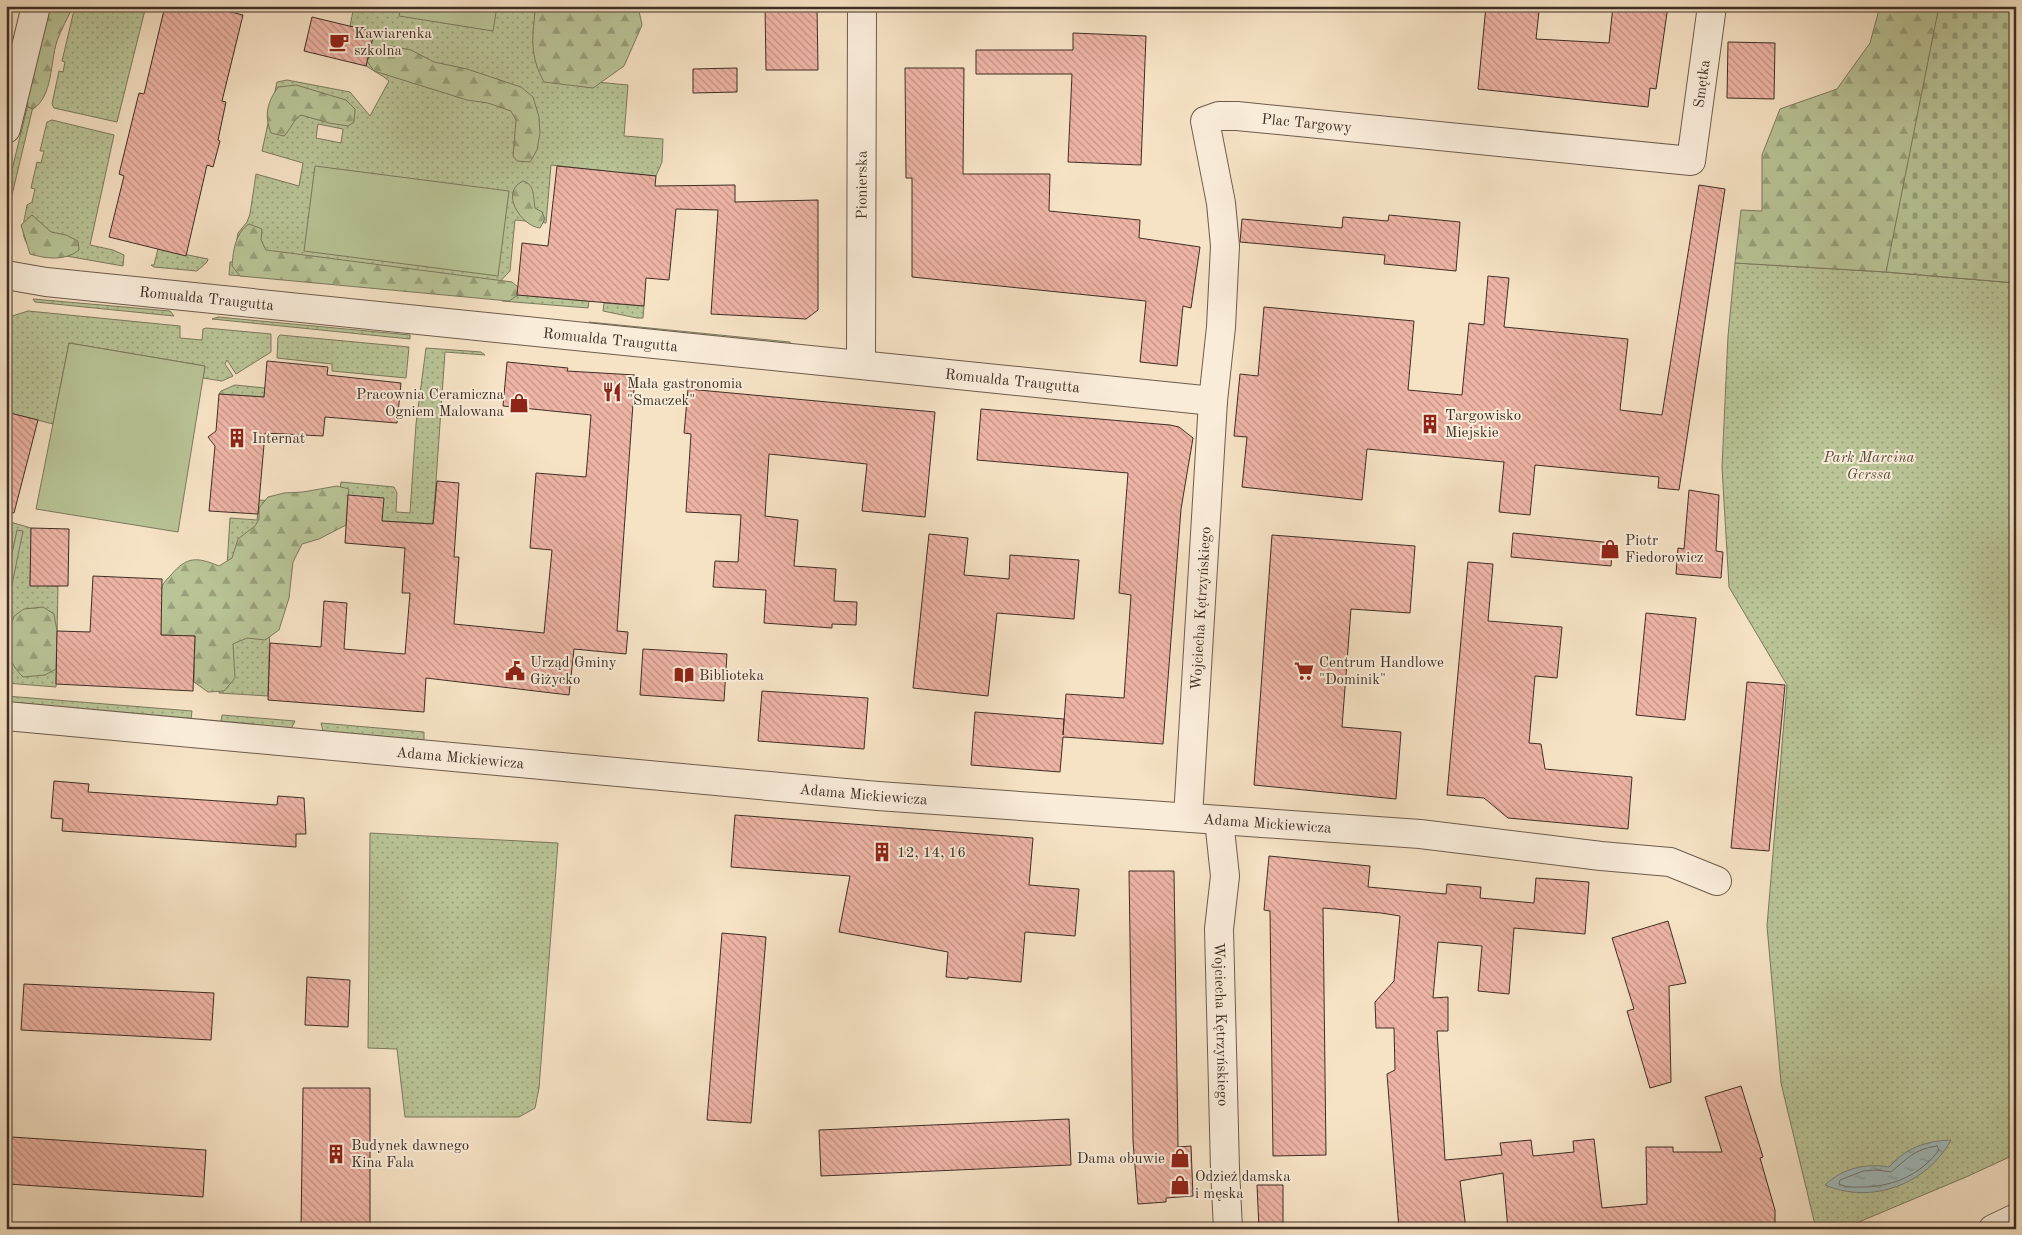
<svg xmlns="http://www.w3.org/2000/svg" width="2022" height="1235" font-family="'Old Standard TT',serif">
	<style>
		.grass { fill: url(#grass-dots); stroke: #7c795e; fill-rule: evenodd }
		.forest { fill: url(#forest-firs); stroke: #7c795e }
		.cemetery { fill: url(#cemetery-stones); stroke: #7c795e }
		.pitch { fill: #b9c497; stroke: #7c795e }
		.water { fill: url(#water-ripples); stroke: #798380 }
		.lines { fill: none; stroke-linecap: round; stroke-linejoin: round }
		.shore { stroke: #707570; stroke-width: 1 }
		.building { fill: url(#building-back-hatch); stroke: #3f2e24 }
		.minor-casing { stroke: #6d5b4c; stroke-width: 30 }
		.tertiary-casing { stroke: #6d5b4c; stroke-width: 30 }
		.minor { stroke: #f9ecd9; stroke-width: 28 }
		.tertiary { stroke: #f9ecd9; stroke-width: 28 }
		.labels { text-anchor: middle; stroke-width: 4; stroke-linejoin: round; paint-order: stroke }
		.poi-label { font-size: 15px; fill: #3f2e24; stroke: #f9ecd9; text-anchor: start }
		.street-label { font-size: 15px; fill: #3f2e24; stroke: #f9ecd9 }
		.park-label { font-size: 15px; font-style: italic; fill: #574c3b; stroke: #f9ecd9 }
	</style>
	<defs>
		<pattern id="grass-dots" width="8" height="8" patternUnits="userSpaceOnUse" patternTransform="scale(1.25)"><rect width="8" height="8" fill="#b9c497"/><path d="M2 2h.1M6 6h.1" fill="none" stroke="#98a07b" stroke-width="1.8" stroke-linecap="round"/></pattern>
		<pattern id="forest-firs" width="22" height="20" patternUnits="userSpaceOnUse" patternTransform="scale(1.25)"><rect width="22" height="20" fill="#b9c497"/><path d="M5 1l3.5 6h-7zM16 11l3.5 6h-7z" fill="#98a07b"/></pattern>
		<pattern id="cemetery-stones" width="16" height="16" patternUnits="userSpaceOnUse" patternTransform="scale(1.25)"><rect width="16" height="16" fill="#b9c497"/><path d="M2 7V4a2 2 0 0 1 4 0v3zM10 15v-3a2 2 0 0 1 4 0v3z" fill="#98a07b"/></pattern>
		<pattern id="water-ripples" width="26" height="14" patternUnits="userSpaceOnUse" patternTransform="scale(1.25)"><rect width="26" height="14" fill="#a0bcbd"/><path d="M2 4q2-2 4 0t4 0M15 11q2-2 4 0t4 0" fill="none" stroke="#849999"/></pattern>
		<pattern id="building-back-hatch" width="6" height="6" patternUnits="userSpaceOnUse" patternTransform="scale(1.25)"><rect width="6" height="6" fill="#eeb4a5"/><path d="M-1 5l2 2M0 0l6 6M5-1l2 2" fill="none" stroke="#c29386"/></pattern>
	</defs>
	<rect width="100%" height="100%" fill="#f6e2c5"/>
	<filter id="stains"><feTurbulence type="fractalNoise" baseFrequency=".004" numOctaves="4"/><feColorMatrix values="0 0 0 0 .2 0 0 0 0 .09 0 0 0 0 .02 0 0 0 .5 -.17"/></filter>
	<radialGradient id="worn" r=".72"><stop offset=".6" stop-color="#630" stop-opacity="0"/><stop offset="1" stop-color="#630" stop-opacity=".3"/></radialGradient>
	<path class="grass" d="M52 6H57L6 220V194Z
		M75 6H146L117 122 54 108 52 104 59 71 63 72 65 62 62 61Z
		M354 6H545L542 77 628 85 624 136 663 139 662 162 656 176 628 173 622 228 600 226 606 171 551 165 546 223 515 220 510 271 490 292 229 275 230 262H233L238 233 247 222 250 214 256 174 299 186 303 163 262 151 277 82 287 80 350 92 370 116 389 81 384 77 366 66 374 32 350 26ZM318 124 343 129 341 143 316 138Z
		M52 120 114 135 90 245 113 250 124 255 123 266 32 250C18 236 24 223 27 205L32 202 35 189 31 188 37 162 41 163 44 151H40L47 122Z
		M158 249 208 259 207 262 197 271 154 267 151 265H154Z
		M1735 263 1886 272 2016 283V1154L1966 1177 1842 1229H1816L1781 1083 1767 926 1787 685 1729 587 1722 467 1728 336Z
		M503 293 589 301 588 308 502 301Z
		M33 299 170 311 174 316 35 302Z
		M604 303 644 306 643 318H637L603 311Z
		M28 311 180 326V338L202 340 203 329 206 328 271 334V352L236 374 227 360 225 364 233 376 222 381 203 378 205 366 69 343 53 424 6 412V318Z
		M218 317 410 335V339L212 319Z
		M589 322 790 342 792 346 591 326Z
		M280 335 409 347 406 378 332 371V364L277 358 278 337Z
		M426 348 481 352 485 355 445 352 433 524 273 514 268 696 219 693 230 518 257 520 259 500 338 505 341 482 394 487 397 493 396 512 410 513 416 424Z
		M235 385 265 388 264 397 219 394 221 391Z
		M7 521 31 528 30 585 58 586 56 687 6 683V636L9 625 6 624Z
		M6 696 192 711 191 720 6 703Z
		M222 715 295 721 291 729 221 722Z
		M321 723 424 732V740L323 731Z
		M370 833 558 843 539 1088 535 1108 519 1117H405L397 1049 368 1048Z"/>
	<path class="forest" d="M44 6H73C68 18 61 29 57 41 50 63 53 96 33 109L28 107 27 94Z
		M534 6H638L642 25 624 66 593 88 544 82C530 56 532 40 535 12Z
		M1880 6H2016V283L1886 272 1735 263 1741 210 1762 211V155L1780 109 1837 89 1870 43Z
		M391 46 411 50 434 62 467 69 521 87 533 97 539 117 540 133 537 150 530 162 517 161 513 156 516 120 511 111 488 103 467 100 374 71 367 61 376 49Z
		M296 85 346 100 355 109 354 122 348 126 329 123 301 115C293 120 291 129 284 136L271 133C264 115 267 103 278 87Z
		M523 181C535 184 533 197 535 208L542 212 545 219 540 228C521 226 499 192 523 181Z
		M32 215 51 232 66 235 78 241 79 250C65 261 47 259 30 254L21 225Z
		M249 224 262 229 261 240 266 250 512 282 518 287V295L509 301 240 276 232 266C233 252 235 233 249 224Z
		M337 486 349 489 346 525 319 539 302 544 293 562 289 598 279 630 265 640 247 638 233 644 235 678 224 691 208 692 194 682 195 636 161 635C161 621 159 600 162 587 163 583 168 578 171 575 187 556 197 557 219 566L232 558 238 539 255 526 259 519V508L268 497 284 493 303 492Z
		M43 607 54 614 57 631 56 669 45 675 23 677C3 657 6 641 14 616L24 609Z"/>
	<path class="cemetery" d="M1939 6H2016V283L1886 272Z"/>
	<path class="pitch" d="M401 6H497L493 31 399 16Z
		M315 166 509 191 498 276 304 251Z
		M69 343 205 366 178 532 36 509Z
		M17 530 23 531 6 614V582Z"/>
	<path class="water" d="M1951 1140C1927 1184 1872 1205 1825 1185 1843 1168 1866 1163 1889 1167 1906 1148 1925 1141 1951 1140Z"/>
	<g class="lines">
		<path class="shore" d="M1937 1146 1939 1150C1921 1174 1895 1186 1865 1187 1856 1187 1846 1188 1839 1184L1840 1180 1863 1171 1877 1170 1891 1172C1907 1159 1914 1149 1937 1146Z"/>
	</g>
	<path class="building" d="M165 6H206L243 15 222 101 226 102 218 140 220 141 213 167 207 165 186 256 109 237 124 176 119 174 139 93 144 94Z
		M765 6H817L818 70H766Z
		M1486 6 1539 11 1536 39 1609 43 1613 6H1668L1656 89 1650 88 1648 107 1478 89Z
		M312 17 374 32 366 66 304 51Z
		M1073 33 1146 36 1141 165 1068 162 1072 74H976V50H1073Z
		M1728 42 1775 43 1774 99 1727 98Z
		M737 68V92L693 93V69Z
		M905 68H964L963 174H1050L1049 211 1140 220 1139 238 1200 247 1191 308 1183 306 1177 366 1140 362 1146 301 912 277V178H906Z
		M557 166 656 176 655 186 735 185V202L818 200V310L806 319 711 314 718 210 676 209 669 280 646 278 644 306 517 295 522 243 548 246Z
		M1699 185 1725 189 1679 490 1658 488 1659 477 1535 465 1530 515 1499 512 1504 462 1367 449 1362 500 1242 487 1247 437 1234 436 1240 374 1258 376 1264 307 1414 321 1408 390 1462 395 1469 323 1484 325 1488 276 1509 278 1504 327 1628 339 1620 410 1662 415Z
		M1389 215 1460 222 1456 271 1384 264 1385 255 1240 242 1242 219 1342 228 1343 217 1388 221Z
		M267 361 328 367 327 375 401 383 397 423 325 417 323 436 265 433 258 514 209 511 215 446 208 437 216 431 219 394 264 397Z
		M507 362 568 368 567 371 635 375 617 631 628 632 626 654 574 649 569 695 426 678 424 712 268 700 270 643 321 647 324 601 347 603 344 649 405 654 410 593H402L405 548 345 543 348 495 384 498 382 521 433 524 437 481 459 483 454 557H459L454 624 544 633 552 550 530 548 536 473 586 477 591 415 503 406Z
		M688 389 935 412 925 517 862 511 867 464 769 454 765 516 798 520 794 566 836 569 834 601 857 602 856 625 832 624V628L764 623 766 590 713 587 715 561 738 562 741 515 686 512 691 434 684 433Z
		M981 409 1170 425 1179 427 1193 438 1181 509 1163 744 1063 737 1060 772 971 765 975 712 1064 719 1063 735 1066 694 1124 698 1131 595 1119 593 1128 473 977 460Z
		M6 412 38 420 14 513 6 512Z
		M1689 490 1719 495 1716 551 1723 552 1721 578 1676 574 1678 548 1684 549Z
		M31 528 69 529 68 586H30Z
		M1513 533 1613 543 1611 566 1511 557Z
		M929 534 968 538 964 575 1009 579 1010 555 1079 560 1074 619 997 613 988 696 913 688Z
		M1272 535 1415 546 1410 613 1351 609 1342 727 1401 732 1396 799 1254 785Z
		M1468 562 1493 564 1488 621 1562 627 1557 678 1535 676 1529 743 1541 744 1545 769 1632 777 1628 829 1508 818 1484 798 1447 795Z
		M93 576 162 579 161 635 195 636 193 691 56 684 57 631 90 632Z
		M1646 613 1696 618 1685 720 1636 715Z
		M643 649 727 654 724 701 640 695Z
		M1747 682 1785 685 1769 851 1731 848Z
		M762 691 868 698 864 749 758 741Z
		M54 781 89 784 88 792 277 805 278 796 304 798 306 834H296V847L62 831 63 819 51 818Z
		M735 815 1033 838 1029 885 1079 889 1075 936 1025 932 1021 982 968 977V979L946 977 948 952 839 932 850 876 731 867Z
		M1269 856 1370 866 1368 887 1446 894 1447 884 1481 887 1480 898 1534 903 1536 878 1589 882 1585 934 1514 928 1509 994 1478 991 1482 946 1438 942 1433 998 1448 997V1031H1437L1445 1160 1502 1155 1500 1143 1531 1140 1533 1156 1574 1152 1573 1141 1594 1139 1602 1208 1647 1204 1646 1147H1673V1152H1722L1705 1097 1741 1086 1763 1157 1760 1158 1775 1210V1229H1508L1503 1173 1460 1181 1466 1229H1399L1387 1074 1395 1070 1394 1028H1376L1375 1002 1394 981 1400 916 1381 913 1323 908 1326 1155 1273 1156 1270 911 1264 910Z
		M1129 871H1174L1178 1147 1191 1146 1193 1196 1166 1198V1202L1138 1204 1133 1141Z
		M1668 921 1686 983 1669 986 1671 1082 1650 1088 1627 1011 1634 1009 1612 938Z
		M722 933 766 937 751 1123 707 1120Z
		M307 977 350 980 348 1027 305 1025Z
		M24 984 214 993 211 1040 21 1030Z
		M303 1088H370V1229H301Z
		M1069 1119 1071 1165 821 1176 819 1130Z
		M12 1137 206 1150 203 1197 8 1184Z
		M1257 1185H1283V1229H1259Z"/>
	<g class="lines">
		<defs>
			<g id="minor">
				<path id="s1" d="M6 275 46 282 1213 401"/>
				<path id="s2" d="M861 364 862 6"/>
				<path id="s3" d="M6 716 878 796 1420 834 1601 856 1670 862 1717 881"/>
				<path id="s4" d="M1188 817 1213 401 1221 327 1225 246 1221 203 1205 121 1219 116H1237L1691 161 1712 6"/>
				<path id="s5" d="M1219 820 1225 876 1219 929 1225 1169 1228 1229"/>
			</g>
			<path id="tertiary" d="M6 129 36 6
				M1993 1229 2016 1218"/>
		</defs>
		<use href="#minor" class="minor-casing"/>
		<use href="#tertiary" class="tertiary-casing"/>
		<use href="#minor" class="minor"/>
		<use href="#tertiary" class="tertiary"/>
	</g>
	<defs>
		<symbol id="cafe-bare" viewBox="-9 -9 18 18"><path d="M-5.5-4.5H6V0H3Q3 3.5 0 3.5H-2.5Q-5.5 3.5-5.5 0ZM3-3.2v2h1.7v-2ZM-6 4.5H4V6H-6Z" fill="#8f2418" stroke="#f9ecd9" stroke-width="2.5" paint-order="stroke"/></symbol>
		<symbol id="restaurant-bare" viewBox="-9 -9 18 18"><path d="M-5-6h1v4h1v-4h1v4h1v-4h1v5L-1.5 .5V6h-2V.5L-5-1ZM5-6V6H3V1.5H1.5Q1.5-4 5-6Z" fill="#8f2418" stroke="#f9ecd9" stroke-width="2.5" paint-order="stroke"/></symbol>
		<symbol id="shop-bare" viewBox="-9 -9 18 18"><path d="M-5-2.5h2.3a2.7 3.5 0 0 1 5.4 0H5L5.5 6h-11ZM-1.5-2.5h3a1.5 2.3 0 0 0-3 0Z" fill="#8f2418" stroke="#f9ecd9" stroke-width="2.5" paint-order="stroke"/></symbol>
		<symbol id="building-bare" viewBox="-9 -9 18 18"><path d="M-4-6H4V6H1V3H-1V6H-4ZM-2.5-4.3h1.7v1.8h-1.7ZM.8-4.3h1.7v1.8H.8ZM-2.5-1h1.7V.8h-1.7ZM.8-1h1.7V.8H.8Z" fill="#8f2418" stroke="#f9ecd9" stroke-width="2.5" paint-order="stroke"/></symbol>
		<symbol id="civic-bare" viewBox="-9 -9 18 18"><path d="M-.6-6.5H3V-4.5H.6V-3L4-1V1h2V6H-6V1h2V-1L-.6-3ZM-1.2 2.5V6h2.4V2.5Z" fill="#8f2418" stroke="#f9ecd9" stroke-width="2.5" paint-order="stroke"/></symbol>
		<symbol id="supermarket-bare" viewBox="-9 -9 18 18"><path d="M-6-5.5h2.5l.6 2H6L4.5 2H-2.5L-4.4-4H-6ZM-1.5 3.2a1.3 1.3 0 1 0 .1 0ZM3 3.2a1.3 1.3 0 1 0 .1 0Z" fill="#8f2418" stroke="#f9ecd9" stroke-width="2.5" paint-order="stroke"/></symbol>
		<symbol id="library-bare" viewBox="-9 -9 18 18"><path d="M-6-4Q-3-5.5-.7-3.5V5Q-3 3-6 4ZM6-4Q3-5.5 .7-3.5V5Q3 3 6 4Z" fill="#8f2418" stroke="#f9ecd9" stroke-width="2.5" paint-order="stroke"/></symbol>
	</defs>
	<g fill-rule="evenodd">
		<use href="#cafe-bare" x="325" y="28" width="28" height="28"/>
		<use href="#restaurant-bare" x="598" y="378" width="28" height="28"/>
		<use href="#shop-bare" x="505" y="389" width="28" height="28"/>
		<use href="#building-bare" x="1416" y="410" width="28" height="28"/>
		<use href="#building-bare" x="223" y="424" width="28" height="28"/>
		<use href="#shop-bare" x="1596" y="535" width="28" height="28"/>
		<use href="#civic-bare" x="501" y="657" width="28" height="28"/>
		<use href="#supermarket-bare" x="1290" y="657" width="28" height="28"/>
		<use href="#library-bare" x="670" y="661" width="28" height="28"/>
		<use href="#building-bare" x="868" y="838" width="28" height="28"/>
		<use href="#building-bare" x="322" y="1140" width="28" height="28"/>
		<use href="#shop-bare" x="1166" y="1144" width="28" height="28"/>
		<use href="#shop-bare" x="1166" y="1171" width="28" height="28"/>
	</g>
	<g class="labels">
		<g class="poi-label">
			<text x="354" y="38">Kawiarenka<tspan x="354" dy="17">szkolna</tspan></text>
			<text x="627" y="388">Mała gastronomia<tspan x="627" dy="17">"Smaczek"</tspan></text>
			<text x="504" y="399" text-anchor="end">Pracownia Ceramiczna<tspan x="504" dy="17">Ogniem Malowana</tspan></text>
			<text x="1445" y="420">Targowisko<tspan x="1445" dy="17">Miejskie</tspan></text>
			<text x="252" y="443">Internat</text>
			<text x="1625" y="545">Piotr<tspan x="1625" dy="17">Fiedorowicz</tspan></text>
			<text x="530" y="667">Urząd Gminy<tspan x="530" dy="17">Giżycko</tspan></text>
			<text x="1319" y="667">Centrum Handlowe<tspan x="1319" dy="17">"Dominik"</tspan></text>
			<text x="699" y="680">Biblioteka</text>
			<text x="897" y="857">12, 14, 16</text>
			<text x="351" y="1150">Budynek dawnego<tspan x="351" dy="17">Kina Fala</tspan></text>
			<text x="1165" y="1163" text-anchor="end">Dama obuwie</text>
			<text x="1195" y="1181">Odzież damska<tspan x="1195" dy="17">i męska</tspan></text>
		</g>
		<g class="street-label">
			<text dy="5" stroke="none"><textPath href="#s4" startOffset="1266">Smętka</textPath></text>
			<text dy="5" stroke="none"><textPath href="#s4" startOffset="802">Plac Targowy</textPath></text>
			<text dy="5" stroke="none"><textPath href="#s2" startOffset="179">Pionierska</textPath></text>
			<text dy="5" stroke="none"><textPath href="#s1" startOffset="202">Romualda Traugutta</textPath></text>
			<text dy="5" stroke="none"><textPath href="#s1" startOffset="608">Romualda Traugutta</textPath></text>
			<text dy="5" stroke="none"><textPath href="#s1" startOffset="1012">Romualda Traugutta</textPath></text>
			<text dy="5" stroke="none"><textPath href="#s4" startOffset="209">Wojciecha Kętrzyńskiego</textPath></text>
			<text dy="5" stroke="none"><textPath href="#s3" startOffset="456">Adama Mickiewicza</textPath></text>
			<text dy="5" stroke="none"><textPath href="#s3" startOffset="861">Adama Mickiewicza</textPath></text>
			<text dy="5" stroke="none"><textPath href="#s3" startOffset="1266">Adama Mickiewicza</textPath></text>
			<text dy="5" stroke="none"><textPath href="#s5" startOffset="205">Wojciecha Kętrzyńskiego</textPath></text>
		</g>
		<g class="park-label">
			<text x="1869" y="462">Park Marcina<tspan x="1869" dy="17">Gerssa</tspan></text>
		</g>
	</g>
	<rect width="2022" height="1235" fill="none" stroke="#f6e2c5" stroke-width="25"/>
	<rect x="8" y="8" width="2007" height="1220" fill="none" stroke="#3f2e24" stroke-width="2.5"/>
	<rect x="12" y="12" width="1997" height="1210" fill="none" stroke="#3f2e24"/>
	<rect width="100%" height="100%" filter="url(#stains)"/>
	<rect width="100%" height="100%" fill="url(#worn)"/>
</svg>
